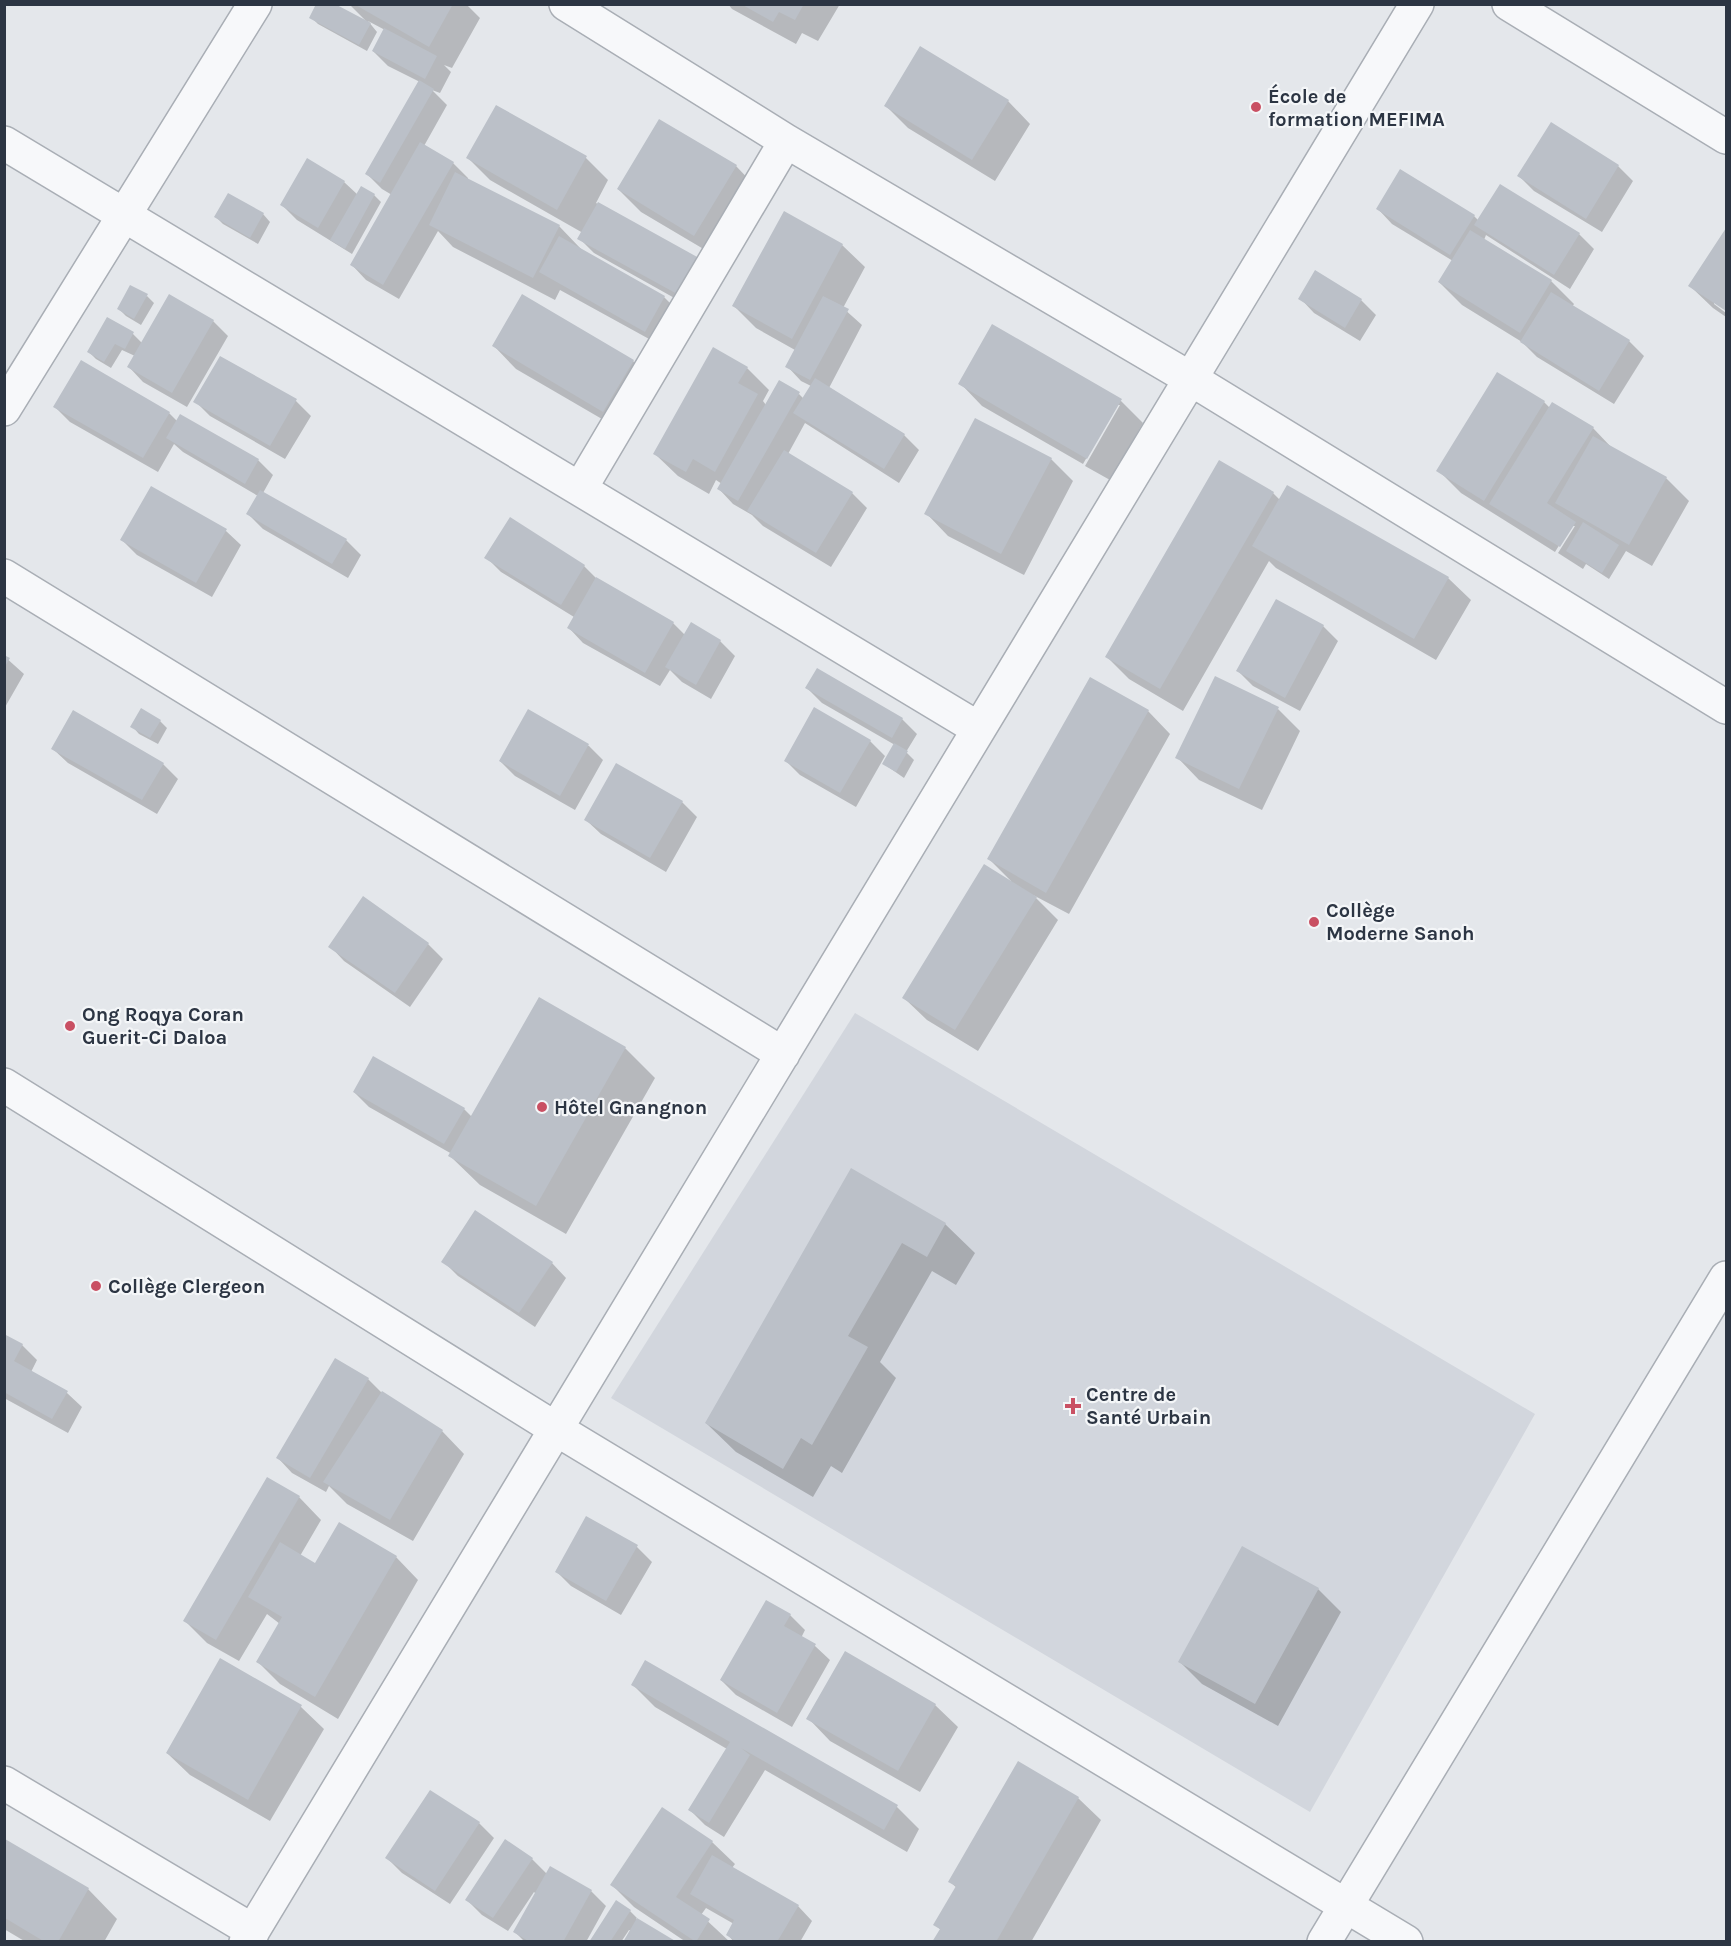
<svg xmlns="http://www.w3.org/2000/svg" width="1731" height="1946" font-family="Karla,sans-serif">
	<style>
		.built { fill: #d2d6dd }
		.shadow { fill: #0003 }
		.building { fill: #bbc0c8 }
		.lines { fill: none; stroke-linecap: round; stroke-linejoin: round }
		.minor-casing { stroke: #a9aeb5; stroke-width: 36 }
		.minor { stroke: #f7f8fa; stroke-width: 33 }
		.poi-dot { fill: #c95063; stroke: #f4f6f8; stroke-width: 2 }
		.labels { text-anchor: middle; stroke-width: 4.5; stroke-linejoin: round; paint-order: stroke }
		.poi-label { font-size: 20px; font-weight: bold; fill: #2c3543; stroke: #f4f6f8; text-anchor: start }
	</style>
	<rect width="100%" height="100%" fill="#e4e7eb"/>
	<path class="built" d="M855 1013 1535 1414 1310 1812 611 1398Z"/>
	<path class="shadow" d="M349 4H466L480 18 452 68 444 65 451 72 440 93 432 90 447 105 424 146 453 163 468 178V180L559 226 581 249 580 250 664 297 679 312 660 345 560 290 555 300 453 247 438 231 399 299 366 280 352 265 392 195 382 189 367 174 420 82 388 66 373 51 385 30 368 21 377 32 367 51 318 24 311 17 366 21Z
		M728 4H840L818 41 802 33 796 44 732 9Z
		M1008 101 1030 124 995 181 908 128 886 106Z
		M497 107 586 158 608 180 596 203 698 259 694 309 594 253 579 238 583 233 490 180 468 158Z
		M1551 124 1618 166 1633 181 1602 232 1534 191 1519 176Z
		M736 166 758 189 717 257 641 212 618 189Z
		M344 182 358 195 362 188 374 195 381 202 352 254 297 220 282 205Z
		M1501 186 1579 234 1594 249 1570 289 1486 235 1484 240 1551 281 1574 304 1572 307 1629 341 1644 356 1614 404 1537 357 1522 342 1462 305 1439 282 1453 261 1392 224 1378 209 1474 216 1479 221Z
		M263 214 270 222 258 244 223 224 216 217Z
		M1726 230V309L1714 301V304L1726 313V317L1713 308 1690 286Z
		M842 245 865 267 843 308 862 325 829 388 904 435 919 450 899 483 805 423 788 454 852 493 867 508 831 567 763 526 752 515 733 504 719 489 722 484 716 480 709 494 678 476 655 454 747 368 769 390 763 401 766 405 799 394 804 399 811 386 801 381 787 366 795 350 756 328 734 306Z
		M147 296 154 303 141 325 126 316 119 309Z
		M1300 298 1361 300 1376 315 1360 341 1314 313Z
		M108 319 133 334 142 343 213 321 228 336 187 407 143 382 129 367 135 356 122 350 111 368 96 359 89 352Z
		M993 326 1121 401 1143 423 1110 480 1085 466 1120 405H1117L1083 464 982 406 960 383Z
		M494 346 633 361 655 383 626 433 516 369Z
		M1497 374 1544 402 1550 408 1593 428 1612 448 1666 478 1689 501 1652 566 1626 551 1609 579 1586 564 1583 569 1558 553 1575 526H1571L1555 552 1461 493 1438 470Z
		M195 401H296L311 416 285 459 210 416Z
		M55 407 169 413 177 421 258 460 273 475 263 493 346 540 361 555 348 578 263 529 248 514 258 496 183 452 174 444 158 472 70 422Z
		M1051 459 1073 481 1024 575 948 536 926 513Z
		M1220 462 1273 493 1280 500 1448 578 1471 600 1436 660 1276 568 1269 561 1183 711 1129 679 1107 657Z
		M510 519 584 566 598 580 673 623 685 635 720 641 735 656 711 699 682 682 670 670 660 686 583 643 569 628 574 617 501 572 486 557Z
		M226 531 241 545 212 597 137 555 122 540Z
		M1323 626 1338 641 1300 711 1253 686 1238 671Z
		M4 656 24 674 4 709Z
		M807 688 902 719 917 734 906 752 914 760 904 778 884 764 895 745 822 703Z
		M1278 709 1300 731 1262 810 1199 780 1177 757Z
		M528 711 589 746 603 760 575 810 515 776 500 761Z
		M1148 711 1170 734 1069 914 1033 895 1058 920 978 1051 927 1020 904 998 1011 881 989 859Z
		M160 721 167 728 158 744 139 734 132 726Z
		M870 741 885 756 856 807 800 775 785 760Z
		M53 749 163 764 178 779 157 814 68 763Z
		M682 802 697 817 666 872 601 834 586 820Z
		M428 944 443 959 410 1007 344 961 330 946Z
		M540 999 625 1048 655 1078 566 1234 480 1185 450 1156 452 1154 369 1107 354 1092 464 1109 472 1117Z
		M852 1170 945 1224 975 1253 956 1285 932 1271 880 1362 896 1378 842 1473 831 1466 813 1497 736 1452 706 1423Z
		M443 1261 552 1263 566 1278 535 1327 458 1276Z
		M4 1336 22 1345 37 1360 31 1372 67 1393 82 1407 68 1433 4 1398Z
		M335 1360 368 1379 382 1393 442 1431 464 1454 413 1541 347 1504 329 1486 326 1492 292 1473 278 1458Z
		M299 1497 321 1520 300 1556 315 1565 396 1557 418 1580 338 1719 280 1684 258 1662 280 1624 267 1614 239 1661 207 1643 185 1621Z
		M587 1518 637 1547 652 1562 621 1615 571 1586 556 1571Z
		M1318 1589 1341 1612 1278 1726 1202 1684 1180 1662Z
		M766 1602 790 1615 805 1630 801 1638 815 1646 830 1660 792 1727 736 1695 721 1680Z
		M221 1660 301 1707 324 1729 270 1821 190 1775 167 1753Z
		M633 1685 897 1807 919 1829 907 1852 765 1770 724 1837 705 1825 690 1810 727 1749 655 1707Z
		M935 1705 958 1727 920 1792 830 1741 808 1718Z
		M1078 1798 1101 1820 1031 1942H934L941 1930 935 1925 957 1888 950 1882Z
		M662 1809 712 1842 735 1864 732 1868 798 1906 812 1921 800 1942H734L728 1935 734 1924 706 1908 701 1915 730 1942H686L634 1907 612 1885Z
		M479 1823 494 1838 450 1904 402 1873 387 1858Z
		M4 1840 88 1889 117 1919 104 1942H26L4 1929Z
		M532 1859 547 1874 591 1891 606 1906 586 1942H525L515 1932 536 1894 534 1892 508 1931 482 1915 467 1900Z
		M630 1911 637 1918 636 1919 674 1942 629 1930 621 1942H591Z"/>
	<path class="building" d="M316 4H335L371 23 359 45 309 18Z
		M354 4H453L429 47Z
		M741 4H804L795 20 779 12 773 22Z
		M384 28 437 56 425 79 372 51Z
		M920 46 1009 100 972 160 884 106Z
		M419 80 434 89 380 183 365 174Z
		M496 105 587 156 557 210 466 158Z
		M659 119 737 165 694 236 617 189Z
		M1551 122 1619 165 1586 219 1517 176Z
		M420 142 454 162 383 285 350 265Z
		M307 158 345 181 318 228 280 205Z
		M1400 169 1475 215 1450 255 1376 209Z
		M455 172 560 225 533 278 429 225Z
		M1500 184 1580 233 1554 275 1474 225Z
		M361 186 375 194 345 249 330 240Z
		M228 193 264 213 250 238 214 217Z
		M598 202 699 258 679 295 577 239Z
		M784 211 843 244 792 339 732 306Z
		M1726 228V311L1688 286Z
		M1470 230 1552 280 1520 333 1438 282Z
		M559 236 665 296 645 332 539 272Z
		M1315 270 1362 299 1345 328 1298 299Z
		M130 285 148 294 134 319 117 309Z
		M1551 292 1630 340 1599 391 1520 342Z
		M169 294 214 320 172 393 127 367Z
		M522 294 634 360 603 412 492 346Z
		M823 296 849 309 810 380 785 367Z
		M107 317 134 332 125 349 115 344 104 362 87 352Z
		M992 324 1122 399 1087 459 958 384Z
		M713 347 748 367 738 383 758 394 715 472 693 459 686 472 653 454Z
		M220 356 297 399 270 446 193 402Z
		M81 360 170 412 143 458 53 407Z
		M1497 372 1545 401 1484 501 1436 471Z
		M815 378 905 434 884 469 793 413Z
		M779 380 800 392 738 501 717 489Z
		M1552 402 1594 427 1547 503 1576 522 1560 547 1489 504Z
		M180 414 259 459 245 484 166 438Z
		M975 418 1052 458 1001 554 924 514Z
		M1593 436 1667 477 1629 545 1555 503Z
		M784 450 853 492 816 553 747 511Z
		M1219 460 1274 492 1160 689 1105 657Z
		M1287 485 1449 577 1414 639 1252 546Z
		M151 486 227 529 196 583 120 540Z
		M260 490 347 539 332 564 246 514Z
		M510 517 585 565 561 605 484 558Z
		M1583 522 1619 545 1602 573 1566 551Z
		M596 577 674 622 645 673 567 628Z
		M1276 599 1324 625 1285 698 1236 671Z
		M691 622 721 640 696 685 665 667Z
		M4 655 10 658 4 668Z
		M817 668 903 718 892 738 805 688Z
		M1215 676 1279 707 1239 789 1175 758Z
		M1090 677 1149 710 1046 893 987 859Z
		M814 707 871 740 840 793 784 761Z
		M141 708 161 720 150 738 130 727Z
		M528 709 589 744 560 796 499 761Z
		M73 710 164 763 142 800 51 749Z
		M894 743 908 751 896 772 882 764Z
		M616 763 683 801 650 858 584 820Z
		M984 864 1037 897 955 1030 902 998Z
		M363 896 429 943 395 993 328 947Z
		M539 997 626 1047 536 1206 448 1156Z
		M373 1056 465 1108 444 1144 353 1092Z
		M851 1168 946 1223 927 1257 902 1243 848 1336 868 1347 812 1445 801 1438 783 1469 705 1423Z
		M475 1210 553 1262 519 1313 441 1262Z
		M4 1334 23 1344 14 1361 68 1391 52 1419 4 1392Z
		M335 1358 369 1378 310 1478 276 1458Z
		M382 1391 443 1430 390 1520 323 1482Z
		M267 1477 300 1496 216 1640 183 1621Z
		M586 1516 638 1545 606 1601 555 1572Z
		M339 1522 397 1556 315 1697 256 1662 282 1617 248 1597 280 1542 315 1563Z
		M1242 1546 1319 1588 1255 1704 1178 1662Z
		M766 1600 791 1614 784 1626 816 1644 777 1713 720 1680Z
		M845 1651 936 1704 898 1771 806 1719Z
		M220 1658 302 1705 248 1800 166 1753Z
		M645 1660 898 1805 884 1830 741 1748 750 1755 709 1823 688 1810 730 1742 631 1685Z
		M1018 1761 1079 1797 996 1942H932L940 1929 933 1925 956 1886 948 1882Z
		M430 1790 480 1822 435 1891 385 1858Z
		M662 1807 713 1841 676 1897 710 1919 696 1942 610 1885Z
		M5 1839 89 1888 58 1942H45L5 1918Z
		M505 1839 533 1858 493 1918 465 1900Z
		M712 1855 799 1905 777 1942H737L726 1935 734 1920 690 1894Z
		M550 1866 592 1890 563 1942H530L513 1932Z
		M616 1900 631 1910 610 1942H589Z
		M637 1918 677 1942H623Z"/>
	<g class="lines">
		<defs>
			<path id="minor" d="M566 4 786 141 1191 379 1726 707
				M1509 4 1726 137
				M4 143 979 729
				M4 409 255 4
				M580 489 786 141
				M4 576 783 1054
				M4 1085 556 1429 1406 1942
				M4 1783 253 1931
				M246 1942 1417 4
				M1324 1942 1726 1278"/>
		</defs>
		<use href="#minor" class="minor-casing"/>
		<use href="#minor" class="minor"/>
	</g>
	<g class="poi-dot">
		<circle cx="1256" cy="107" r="6"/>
		<circle cx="1314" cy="922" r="6"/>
		<circle cx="70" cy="1026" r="6"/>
		<circle cx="542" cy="1107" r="6"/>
		<circle cx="96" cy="1286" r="6"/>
		<path d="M1070 1397h6v6h6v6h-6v6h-6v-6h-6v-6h6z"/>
	</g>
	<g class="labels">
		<g class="poi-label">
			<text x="1268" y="103">École de<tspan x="1268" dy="23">formation MEFIMA</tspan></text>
			<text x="1326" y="917">Collège<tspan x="1326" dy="23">Moderne Sanoh</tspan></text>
			<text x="82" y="1021">Ong Roqya Coran<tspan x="82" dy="23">Guerit-Ci Daloa</tspan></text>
			<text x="554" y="1114">Hôtel Gnangnon</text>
			<text x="108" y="1293">Collège Clergeon</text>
			<text x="1086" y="1401">Centre de<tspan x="1086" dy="23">Santé Urbain</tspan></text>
		</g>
	</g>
	<rect width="1731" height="1946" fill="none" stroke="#2c3543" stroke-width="12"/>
</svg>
